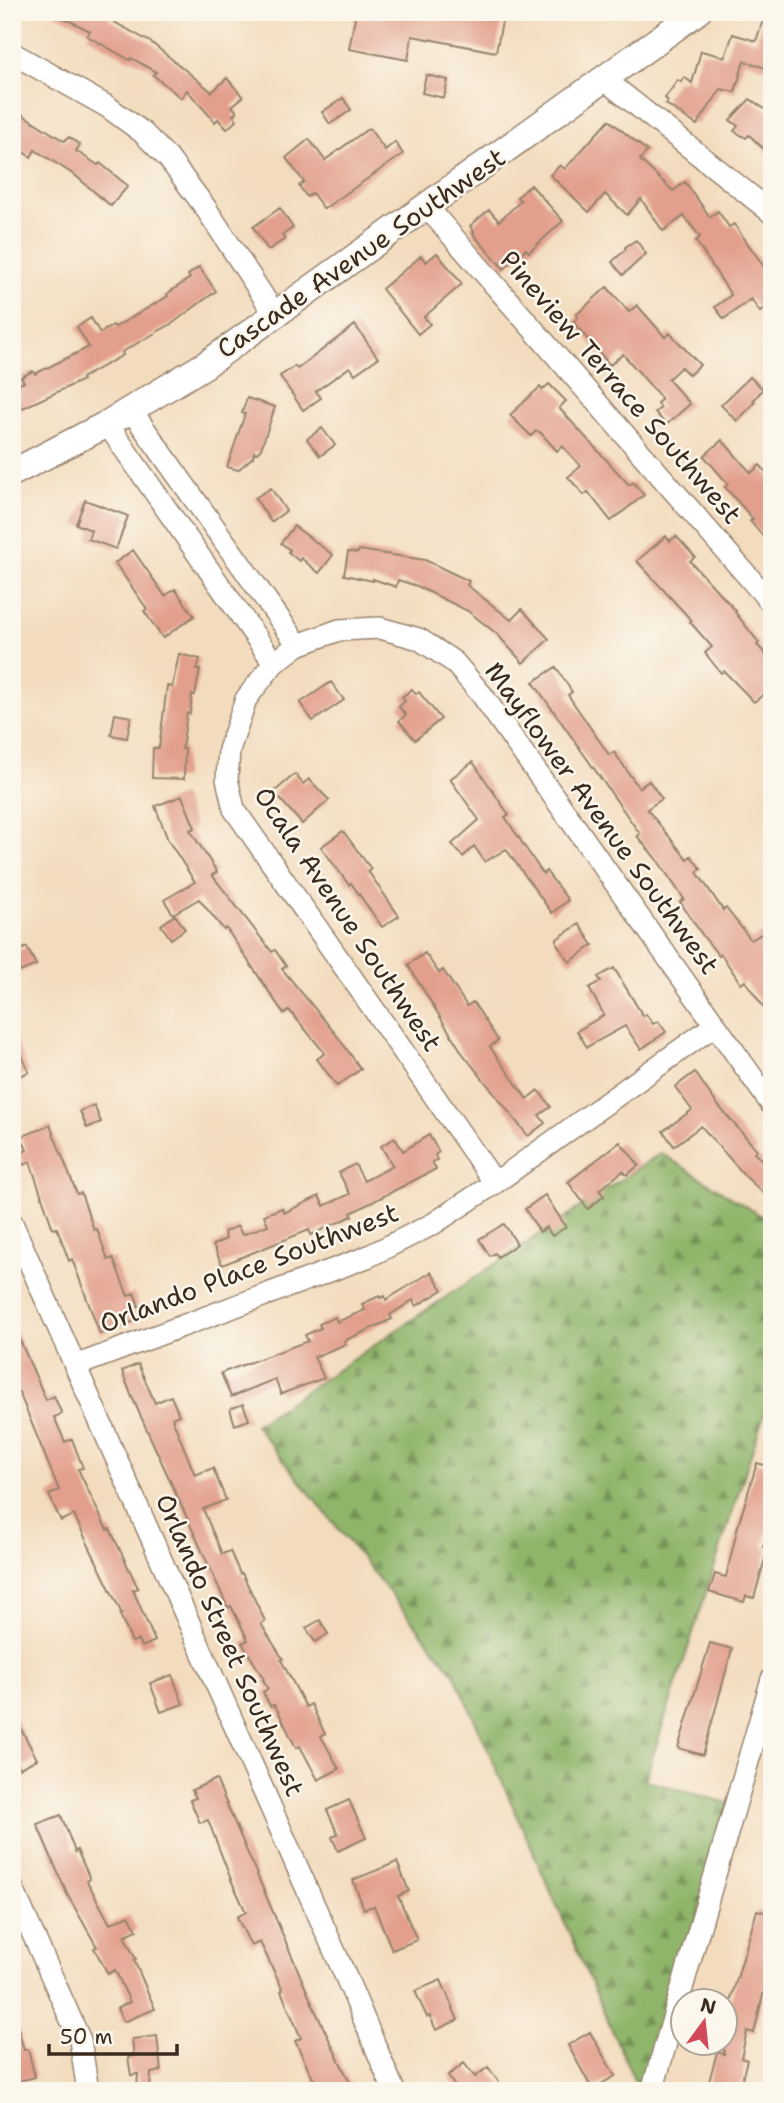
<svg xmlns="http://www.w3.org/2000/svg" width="784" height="2103" font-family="'Shantell Sans',sans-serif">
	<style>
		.forest { fill: url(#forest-firs); stroke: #657044; stroke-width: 2 }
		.building { fill: #e29f8b }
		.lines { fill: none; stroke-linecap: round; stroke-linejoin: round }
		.minor-casing { stroke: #97836e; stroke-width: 24 }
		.major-casing { stroke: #97836e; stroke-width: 29 }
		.minor { stroke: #fff; stroke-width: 21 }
		.major { stroke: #fff; stroke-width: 26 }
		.labels { text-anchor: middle; stroke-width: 5; stroke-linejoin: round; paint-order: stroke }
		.street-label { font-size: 26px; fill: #3b2a1e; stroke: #fbf7ec }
	</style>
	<defs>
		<pattern id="forest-firs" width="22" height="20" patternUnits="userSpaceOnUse" patternTransform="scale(1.75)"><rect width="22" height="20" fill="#8fb56a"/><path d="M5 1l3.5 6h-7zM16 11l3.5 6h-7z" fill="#769357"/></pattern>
	</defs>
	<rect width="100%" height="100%" fill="#fbf7ec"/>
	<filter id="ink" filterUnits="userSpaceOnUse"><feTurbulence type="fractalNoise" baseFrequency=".0143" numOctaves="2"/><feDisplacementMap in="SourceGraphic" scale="14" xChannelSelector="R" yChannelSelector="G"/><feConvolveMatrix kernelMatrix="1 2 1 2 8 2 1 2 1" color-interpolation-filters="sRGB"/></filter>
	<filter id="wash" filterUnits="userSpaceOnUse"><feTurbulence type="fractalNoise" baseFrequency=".00686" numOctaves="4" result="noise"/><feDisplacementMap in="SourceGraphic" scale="28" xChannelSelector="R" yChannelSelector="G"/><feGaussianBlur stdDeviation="1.57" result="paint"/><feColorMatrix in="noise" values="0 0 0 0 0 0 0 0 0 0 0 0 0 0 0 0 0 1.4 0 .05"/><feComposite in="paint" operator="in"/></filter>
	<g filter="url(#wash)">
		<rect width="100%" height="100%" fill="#f3dcbe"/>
		<path class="forest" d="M661 1153 772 1223V1412L765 1411 645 1780 730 1804 646 2091H639L454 1673 255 1425Z"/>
		<g id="blocks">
			<path class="building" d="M52 12H112L109 19 152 43 212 92 227 78 243 97 232 106 237 112 233 115 237 120 227 129 218 119 215 122 187 90 181 98 153 75 156 72 131 58 130 60 87 36 90 31Z
				M356 12H504L496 52 412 36 408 60 349 49Z
				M766 12H772V70L744 61 735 92 721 89 697 125 666 104 668 101 665 98 678 80 681 82 684 77 692 83 701 51 725 57 733 34 756 41Z
				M426 75 448 80 444 98 422 93Z
				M343 98 351 110 330 124 322 112Z
				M750 99 772 114V157L749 135 746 138 734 131 738 126 730 120Z
				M20 113 64 141 69 137 80 145 76 151 98 165 100 163 128 186 111 206 76 176 35 150 31 157 15 147 17 144 12 142V125Z
				M609 120 647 151 640 160 673 191 685 182 710 217 718 211 729 227 734 224 772 278V304L760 312 751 299 724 319 715 307 731 295 696 241 700 237 684 216 663 231 641 199 627 215 605 194 589 212 550 175 560 165 565 169Z
				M369 128 385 150 395 142 403 154 324 209 312 193 307 197 299 186 304 182 286 158 309 139 325 160Z
				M531 185 563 221 529 252 526 249 504 269 473 234 474 232 470 226 489 210 499 221 521 201 517 197Z
				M280 208 293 228 282 235 285 239 268 250 253 227Z
				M636 240 646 254 623 275 612 262 626 249 625 247Z
				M437 253 462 284 424 317 430 324 418 334 382 289 421 256 426 262Z
				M199 267 216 291 173 323 122 352 123 355 82 378 83 380 12 413V387L24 382 21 377 33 371 35 374 89 347 77 327 91 318 100 333 113 325 115 327 168 296 167 294 190 278 188 275Z
				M607 287 629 312 637 305 665 337 670 333 700 365 689 375 681 367 668 379 690 404 666 425 655 412 661 408 657 403 662 399 623 354 610 365 573 322 578 317 576 315Z
				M355 325 378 358 355 374 350 367 316 391 321 398 303 410 280 376 295 366 297 369Z
				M750 377 763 389 753 401 755 402 737 421 721 405Z
				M549 384 566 401 559 408 629 485 633 482 644 495 611 521 588 492 584 495 568 477 581 466 562 446 557 451 540 432 536 431 531 436 510 415 540 387 542 390Z
				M247 398 275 407 261 449 257 453 254 452 253 457 238 470 227 467 245 414 242 413Z
				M322 428 335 445 320 456 307 439Z
				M722 440 751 473 760 465 772 479V547L750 521 753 519 725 487 728 484 704 456Z
				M271 488 286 511 271 522 255 498Z
				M85 500 128 516 116 549 88 539 91 530 76 524Z
				M294 526 333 555 319 573 301 558 299 561 288 552 290 550 281 543Z
				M666 536 670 541 676 536 695 557 690 561 736 611 735 612 759 643 757 645 772 661V702L764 694 754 702 724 671 721 673 705 653 712 647 690 622 692 621 637 561Z
				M133 550 165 596 175 589 194 616 163 638 144 611 147 609 115 563Z
				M359 550 425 560 469 581 467 585 511 620 522 609 549 639 523 663 497 634 468 611 417 586 398 580 396 587 373 579V581L344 575 348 552 358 553Z
				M179 654 200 659 197 669 200 670 195 695H192L190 714 187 713 182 749H185L184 779 152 778 153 748H159L167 686 172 687Z
				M556 667 572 692 568 695 609 755 614 752 639 788 649 781 662 799 647 809 687 859 691 856 701 869 697 872 723 910 726 908 751 940 772 928V1019L745 981 741 984 721 954 719 956 703 936 680 902 684 899 658 861 637 836 640 834 533 682Z
				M331 682 344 700 313 721 300 703Z
				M412 689 416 694 419 692 441 719 415 740 399 721 406 715 399 707 405 701 402 697Z
				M115 714 131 717 127 738 111 735Z
				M473 762 509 815 505 817 543 874 546 871 568 900 552 913 506 849 485 862 474 846 463 857 452 844 479 820 450 779Z
				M295 774 303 784 309 779 329 800 302 824 274 792Z
				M182 796 195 828 190 830 217 872 212 875 272 952 275 950 286 966 282 969 335 1033 361 1069 337 1086 317 1059 325 1053 289 1010 284 1014 226 928 224 930 199 899 173 914 164 900 195 882 168 840 155 806Z
				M343 831 371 869 368 871 399 916 382 927 351 883 349 885 321 847Z
				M175 915 185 929 171 939 161 925Z
				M579 924 593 945 570 962 557 944V939Z
				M27 947 36 965 20 972 12 954Z
				M425 953 439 973 443 970 467 1006 473 1002 498 1040 490 1047 527 1099 538 1090 551 1107 539 1115 545 1123 528 1136 463 1054 408 965Z
				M614 968 643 1016 646 1014 653 1024 658 1021 666 1032 641 1049 625 1026 587 1047 577 1031 604 1015 589 988 601 981 598 977Z
				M12 1033 29 1072 12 1079Z
				M695 1072 716 1103 757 1150 754 1153 772 1169V1201L746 1177 701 1126 674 1146 663 1131 692 1110 675 1087Z
				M94 1105 101 1122 87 1128 80 1111Z
				M50 1125 77 1194 81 1193 94 1230 97 1229 108 1260 113 1258 128 1296 134 1293 139 1306 133 1308 138 1320 100 1334 72 1259 69 1261 57 1228 53 1229 30 1162 24 1165 19 1154 27 1150 21 1137Z
				M429 1135 439 1152 435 1155 437 1160 432 1162 436 1169 351 1213 352 1216 311 1235 309 1230 222 1265 213 1245 226 1239 224 1232 238 1226 242 1235 268 1225 264 1215 282 1208 284 1213 319 1196 324 1206 350 1194 339 1173 355 1164 364 1181 393 1166 381 1146 395 1138 403 1151Z
				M620 1142 639 1165 627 1175 623 1171 599 1190 604 1196 588 1209 568 1182Z
				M545 1195 566 1227 552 1236 546 1227 540 1232 525 1209Z
				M504 1224 517 1244 498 1257 495 1253 490 1256 479 1239Z
				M431 1272 443 1290 416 1306 413 1300 390 1315 392 1319 344 1341 346 1344 314 1357 324 1378 281 1394 275 1379 231 1397 221 1373 308 1341 305 1335 321 1328 319 1324 335 1317 337 1322 365 1310 362 1304 379 1296 380 1298 385 1296 386 1300Z
				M12 1322 46 1400 54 1396 62 1414 54 1417 65 1442 72 1439 83 1468 78 1469 107 1530 110 1529 138 1588 133 1590 155 1641 142 1647 138 1640 132 1642 120 1615 122 1614 74 1515 61 1521 49 1495 59 1490 19 1392 12 1395Z
				M138 1364 155 1403 171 1396 179 1415 172 1418 195 1475 213 1468 226 1500 203 1509 222 1554 230 1551 240 1574 242 1573 265 1621 261 1624 283 1659 281 1660 306 1707 311 1704 325 1734 321 1736 339 1769 318 1780 300 1746 296 1748 277 1709 274 1705 270 1706 263 1692 268 1689 263 1680 264 1679 242 1643 248 1640 231 1606 228 1608 132 1397 122 1371Z
				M243 1404 249 1420 235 1425 230 1409Z
				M757 1463 772 1467V1517L763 1547 768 1548 754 1598 746 1596 744 1602 709 1592 715 1574 726 1577 738 1526Z
				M320 1620 328 1634 315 1642 306 1628Z
				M710 1643 732 1649 703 1755 678 1748Z
				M172 1675 183 1704 161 1712 150 1683Z
				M12 1712 37 1759 20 1768 12 1754Z
				M216 1779 315 2010 352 2087 344 2091H319L295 2041 301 2038 281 1991 283 1990 260 1942 251 1946 237 1917 246 1912 232 1882 208 1820 200 1823 190 1800 196 1798 192 1790Z
				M349 1800 366 1838 338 1851 332 1837 338 1834 327 1810Z
				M61 1815 75 1852 77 1850 90 1879 87 1881 110 1924 129 1915 137 1930 124 1936 136 1959 134 1960 155 2009 123 2022 117 2008 130 2002 115 1970 108 1974 94 1948 97 1947 67 1894 37 1824Z
				M397 1862 409 1891 398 1896 417 1940 392 1950 374 1906 364 1909 353 1880Z
				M757 1910 772 1914V1941L767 1960 771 1961 754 2033 747 2031 741 2058 747 2060 739 2091H715L707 2089 717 2052 724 2054V2023Z
				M441 1980 458 2020 436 2030 430 2016 427 2017 415 1991Z
				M16 2021 24 2050 28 2049 35 2077 12 2083V2022Z
				M590 2032 615 2076 592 2089 568 2045Z
				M157 2036 161 2071 151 2073 150 2091H137L138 2074 131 2075 128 2057 134 2056 132 2039Z
				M464 2063 475 2077 488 2067 505 2091H458L448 2076Z"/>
		</g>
	</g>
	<g filter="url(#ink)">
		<use href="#blocks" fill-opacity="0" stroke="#97836e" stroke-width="2"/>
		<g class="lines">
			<defs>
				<path id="minor" d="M12 53 108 107 142 132 168 158 205 207 276 316
					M604 79 772 213
					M427 207 772 604
					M131 410 298 645
					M107 424 274 663
					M495 1183 234 809 227 779 229 750 246 699 274 663 298 645 339 630 380 628 419 639 454 662 482 695 772 1105
					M12 1223 353 1993 394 2091
					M75 1366 367 1257 433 1224 495 1183 715 1025
					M12 1887 80 2040 88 2091
					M652 2091 772 1679"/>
				<path id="major" d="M12 473 107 424 205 365 697 12"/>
			</defs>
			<use href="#minor" class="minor-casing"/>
			<use href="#major" class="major-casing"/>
			<use href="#minor" class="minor"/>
			<use href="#major" class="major"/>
		</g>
	</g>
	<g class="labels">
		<g class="street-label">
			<text transform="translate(361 253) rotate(-35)" y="9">Cascade Avenue Southwest</text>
			<text transform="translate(621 387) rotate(49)" y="9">Pineview Terrace Southwest</text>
			<text transform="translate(602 818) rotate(54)" y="9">Mayflower Avenue Southwest</text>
			<text transform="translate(348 919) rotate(56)" y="9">Ocala Avenue Southwest</text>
			<text transform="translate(249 1268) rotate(-21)" y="9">Orlando Place Southwest</text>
			<text transform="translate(230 1645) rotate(66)" y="9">Orlando Street Southwest</text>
		</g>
	</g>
	<rect width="784" height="2103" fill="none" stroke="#fbf7ec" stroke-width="42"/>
	<g transform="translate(704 2022) rotate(15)"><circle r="33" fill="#fbf7ec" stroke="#aea59a" stroke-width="2"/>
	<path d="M0-5L12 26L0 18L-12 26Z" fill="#d1495b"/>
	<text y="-10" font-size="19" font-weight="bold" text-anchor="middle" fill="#3b2a1e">N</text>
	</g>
	<path d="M49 2044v10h128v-10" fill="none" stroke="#3b2a1e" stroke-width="3.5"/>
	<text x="60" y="2044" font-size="21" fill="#3b2a1e" stroke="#fbf7ec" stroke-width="5" paint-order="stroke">50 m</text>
</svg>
